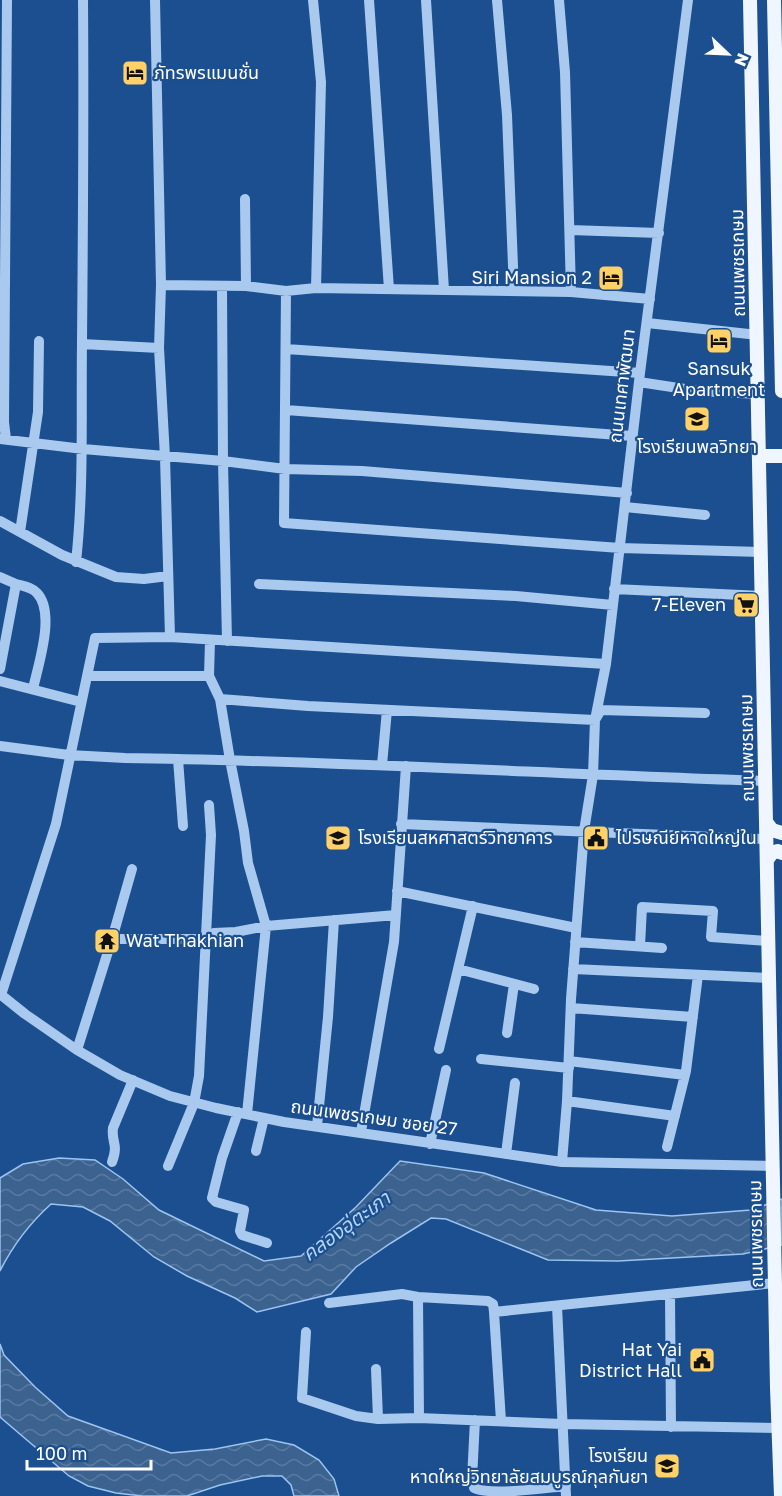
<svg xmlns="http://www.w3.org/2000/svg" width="782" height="1496" font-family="'Golos Text','Noto Sans Thai',sans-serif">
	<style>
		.water { fill: url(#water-waves); stroke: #9cc4f0; stroke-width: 1.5 }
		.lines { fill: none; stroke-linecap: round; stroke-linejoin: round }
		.minor { stroke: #a9c9ee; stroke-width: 10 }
		.major { stroke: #f0f6ff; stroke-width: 14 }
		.labels { text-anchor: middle; stroke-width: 4.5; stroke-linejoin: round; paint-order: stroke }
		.poi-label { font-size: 18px; fill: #fff; stroke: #1b4f8f; text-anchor: start }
		.street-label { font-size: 18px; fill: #fff; stroke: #1b4f8f }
		.water-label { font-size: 20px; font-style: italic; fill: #b5d3f5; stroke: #1b4f8f }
	</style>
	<defs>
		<pattern id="water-waves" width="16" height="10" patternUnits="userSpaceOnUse" patternTransform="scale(1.5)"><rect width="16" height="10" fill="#3c6290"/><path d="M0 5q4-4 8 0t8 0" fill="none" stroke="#597aa1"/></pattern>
	</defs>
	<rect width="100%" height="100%" fill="#1b4f8f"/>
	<path class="water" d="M59 1158 95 1160 123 1179 159 1210 264 1261 301 1256 356 1207 400 1161 484 1173 596 1210 672 1216 751 1210 782 1199V1245L743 1254 618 1261 548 1260 446 1219 431 1218 391 1243 356 1267 331 1294 257 1312 235 1298 187 1276 154 1257 110 1221 83 1207 51 1204C29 1224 13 1245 0 1271V1178L23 1164Z
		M0 1344 4 1355 35 1387 68 1416 171 1453 215 1449 266 1439 294 1445 319 1460 334 1479 339 1496H294L291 1485 282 1476H262L220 1485 187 1496H142L116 1493 88 1486 69 1476 0 1417Z"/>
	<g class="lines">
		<path class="minor" d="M155 0 161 285 159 348 165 457 170 637
			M313 0 321 82 316 288
			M369 0 389 289
			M426 0 444 290
			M497 0 507 115 514 291
			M559 0 565 72 571 292
			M245 199 246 286
			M570 230 659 233
			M161 285 246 286 286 291 316 288 571 292 650 299
			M222 286 223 461 227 641
			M286 291 284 523 620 548 761 552
			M647 323 758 335
			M82 344 159 348
			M286 349 640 373
			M639 382 698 391 759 394
			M286 410 632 436
			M0 439 83 449 223 461 285 469 362 471 627 493
			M6 439 4 422 7 0
			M625 507 705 515
			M0 521 62 555 116 577 144 579 168 576
			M20 532 38 412 39 341
			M76 562C84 488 81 416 82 343 83 228 84 114 83 0
			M0 577 16 584 0 669
			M16 584C23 586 32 587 37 593 56 613 38 665 33 689
			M259 584 516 596 613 605
			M614 589 762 596
			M210 641 209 676 220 699 230 760 244 831 248 863 266 926 247 1114
			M87 676H209
			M0 681 81 702
			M220 699 308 706 595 720 601 710 705 713
			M0 746 69 755 125 758C339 761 553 774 766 781
			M178 759 183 826
			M382 765 387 710
			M401 824 766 839
			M397 891 576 928
			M112 939H207L214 933 236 932 266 926 396 915
			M575 942 662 948
			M640 946 642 907 713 911 711 937 769 941
			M458 969 534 989
			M573 969 769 978
			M0 994 25 1014 77 1050 120 1075 170 1096 216 1108 284 1122 562 1162 774 1166
			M1 995 56 824 95 638 170 637 606 664
			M571 1008 693 1017
			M507 1033 514 984
			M439 1049 473 906
			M77 1050 112 939 132 869
			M481 1059 569 1068
			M569 1061 685 1075
			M567 1101 675 1116
			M238 1112 222 1158 212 1198 216 1202 244 1210 240 1231 242 1235 267 1243
			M317 1126 328 1017 334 920
			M361 1132 394 942 406 766
			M430 1144 446 1070
			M667 1147 686 1071 698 975
			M256 1151 264 1118
			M506 1154 515 1083
			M112 1162C119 1143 111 1143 113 1128L133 1080
			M562 1162 567 1101 571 999 584 831 593 775 595 720 606 664 613 605 640 373 688 0
			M168 1166 194 1103 199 1076 211 835 209 805
			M670 1294 671 1427
			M418 1297 419 1418
			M329 1303 402 1294 418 1297 488 1301 493 1304 494 1312
			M557 1306 566 1496
			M306 1332 302 1398 356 1416 378 1419 419 1418 562 1424 779 1428
			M376 1369 378 1419
			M475 1420 472 1479 474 1488C492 1496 545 1488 566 1486
			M501 1421 494 1312 775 1283"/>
		<path class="major" d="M750 0 777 1388 781 1496
			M774 0 782 391
			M760 456H782
			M766 822 772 830 782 833
			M767 860 772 853 778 851 782 853"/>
	</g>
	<defs>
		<symbol id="hotel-square" viewBox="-11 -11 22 22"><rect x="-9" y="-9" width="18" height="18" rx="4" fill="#ffd166" stroke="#1b4f8f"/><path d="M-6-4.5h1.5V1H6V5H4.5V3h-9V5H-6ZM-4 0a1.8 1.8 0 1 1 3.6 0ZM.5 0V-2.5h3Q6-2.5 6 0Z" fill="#111"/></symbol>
		<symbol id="school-square" viewBox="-11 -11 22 22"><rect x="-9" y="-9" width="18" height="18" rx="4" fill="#ffd166" stroke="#1b4f8f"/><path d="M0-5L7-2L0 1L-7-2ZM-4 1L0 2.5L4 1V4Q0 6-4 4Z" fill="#111"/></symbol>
		<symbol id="supermarket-square" viewBox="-11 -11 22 22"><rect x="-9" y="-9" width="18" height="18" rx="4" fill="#ffd166" stroke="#1b4f8f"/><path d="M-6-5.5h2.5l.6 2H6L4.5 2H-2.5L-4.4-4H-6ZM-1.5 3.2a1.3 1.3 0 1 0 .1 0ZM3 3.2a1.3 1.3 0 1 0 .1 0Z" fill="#111"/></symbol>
		<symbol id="civic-square" viewBox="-11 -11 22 22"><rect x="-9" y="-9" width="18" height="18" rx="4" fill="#ffd166" stroke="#1b4f8f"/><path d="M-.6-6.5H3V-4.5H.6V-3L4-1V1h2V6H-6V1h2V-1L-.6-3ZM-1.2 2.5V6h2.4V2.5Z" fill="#111"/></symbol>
		<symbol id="temple-square" viewBox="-11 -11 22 22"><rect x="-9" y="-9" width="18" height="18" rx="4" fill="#ffd166" stroke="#1b4f8f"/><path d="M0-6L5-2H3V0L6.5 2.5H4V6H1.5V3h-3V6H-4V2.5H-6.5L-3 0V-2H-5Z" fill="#111"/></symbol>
	</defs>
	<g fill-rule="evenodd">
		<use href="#hotel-square" x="120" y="58" width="30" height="30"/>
		<use href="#hotel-square" x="596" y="263" width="30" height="30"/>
		<use href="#hotel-square" x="704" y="326" width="30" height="30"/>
		<use href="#school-square" x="682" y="404" width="30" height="30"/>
		<use href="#supermarket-square" x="731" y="590" width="30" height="30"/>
		<use href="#school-square" x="323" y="823" width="30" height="30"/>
		<use href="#civic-square" x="581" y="823" width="30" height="30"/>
		<use href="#temple-square" x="92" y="926" width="30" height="30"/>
		<use href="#civic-square" x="687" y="1345" width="30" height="30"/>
		<use href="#school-square" x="652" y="1451" width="30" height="30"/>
	</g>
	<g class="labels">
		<g class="poi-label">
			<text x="154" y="79">ภัทรพรแมนชั่น</text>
			<text x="592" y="284" text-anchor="end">Siri Mansion 2</text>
			<text x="719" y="375" text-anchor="middle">Sansuk<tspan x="719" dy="21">Apartment</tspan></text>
			<text x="697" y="453" text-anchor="middle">โรงเรียนพลวิทยา</text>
			<text x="726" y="611" text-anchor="end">7-Eleven</text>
			<text x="358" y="844">โรงเรียนสหศาสตร์วิทยาคาร</text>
			<text x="616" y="844">ไปรษณีย์หาดใหญ่ใน</text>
			<text x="126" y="947">Wat Thakhian</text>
			<text x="682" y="1356" text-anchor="end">Hat Yai<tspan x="682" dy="21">District Hall</tspan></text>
			<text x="648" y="1462" text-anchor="end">โรงเรียน<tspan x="648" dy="21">หาดใหญ่วิทยาลัยสมบูรณ์กุลกันยา</tspan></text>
		</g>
		<g class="street-label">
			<text transform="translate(738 263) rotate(-91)" y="6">ถนนเพชรเกษม</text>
			<text transform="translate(622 386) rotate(-83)" y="6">ถนนเทศาพัฒนา</text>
			<text transform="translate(747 748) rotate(-91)" y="6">ถนนเพชรเกษม</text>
			<text transform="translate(374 1118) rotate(8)" y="6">ถนนเพชรเกษม ซอย 27</text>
			<text transform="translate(756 1234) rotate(-91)" y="6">ถนนเพชรเกษม</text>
		</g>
		<g class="water-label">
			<text transform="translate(346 1226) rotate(-36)" y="7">คลองอุ่ตะเภา</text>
		</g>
	</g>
	<g transform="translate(728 54) rotate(113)" stroke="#1b4f8f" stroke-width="4.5" paint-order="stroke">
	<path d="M0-4.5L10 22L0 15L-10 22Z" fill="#ffffff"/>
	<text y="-9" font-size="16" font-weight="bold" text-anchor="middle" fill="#ffffff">N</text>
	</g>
	<path d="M27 1460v9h124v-9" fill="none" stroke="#ffffff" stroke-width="3"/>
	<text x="36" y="1460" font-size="18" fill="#ffffff" stroke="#1b4f8f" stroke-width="4.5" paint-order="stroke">100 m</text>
</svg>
